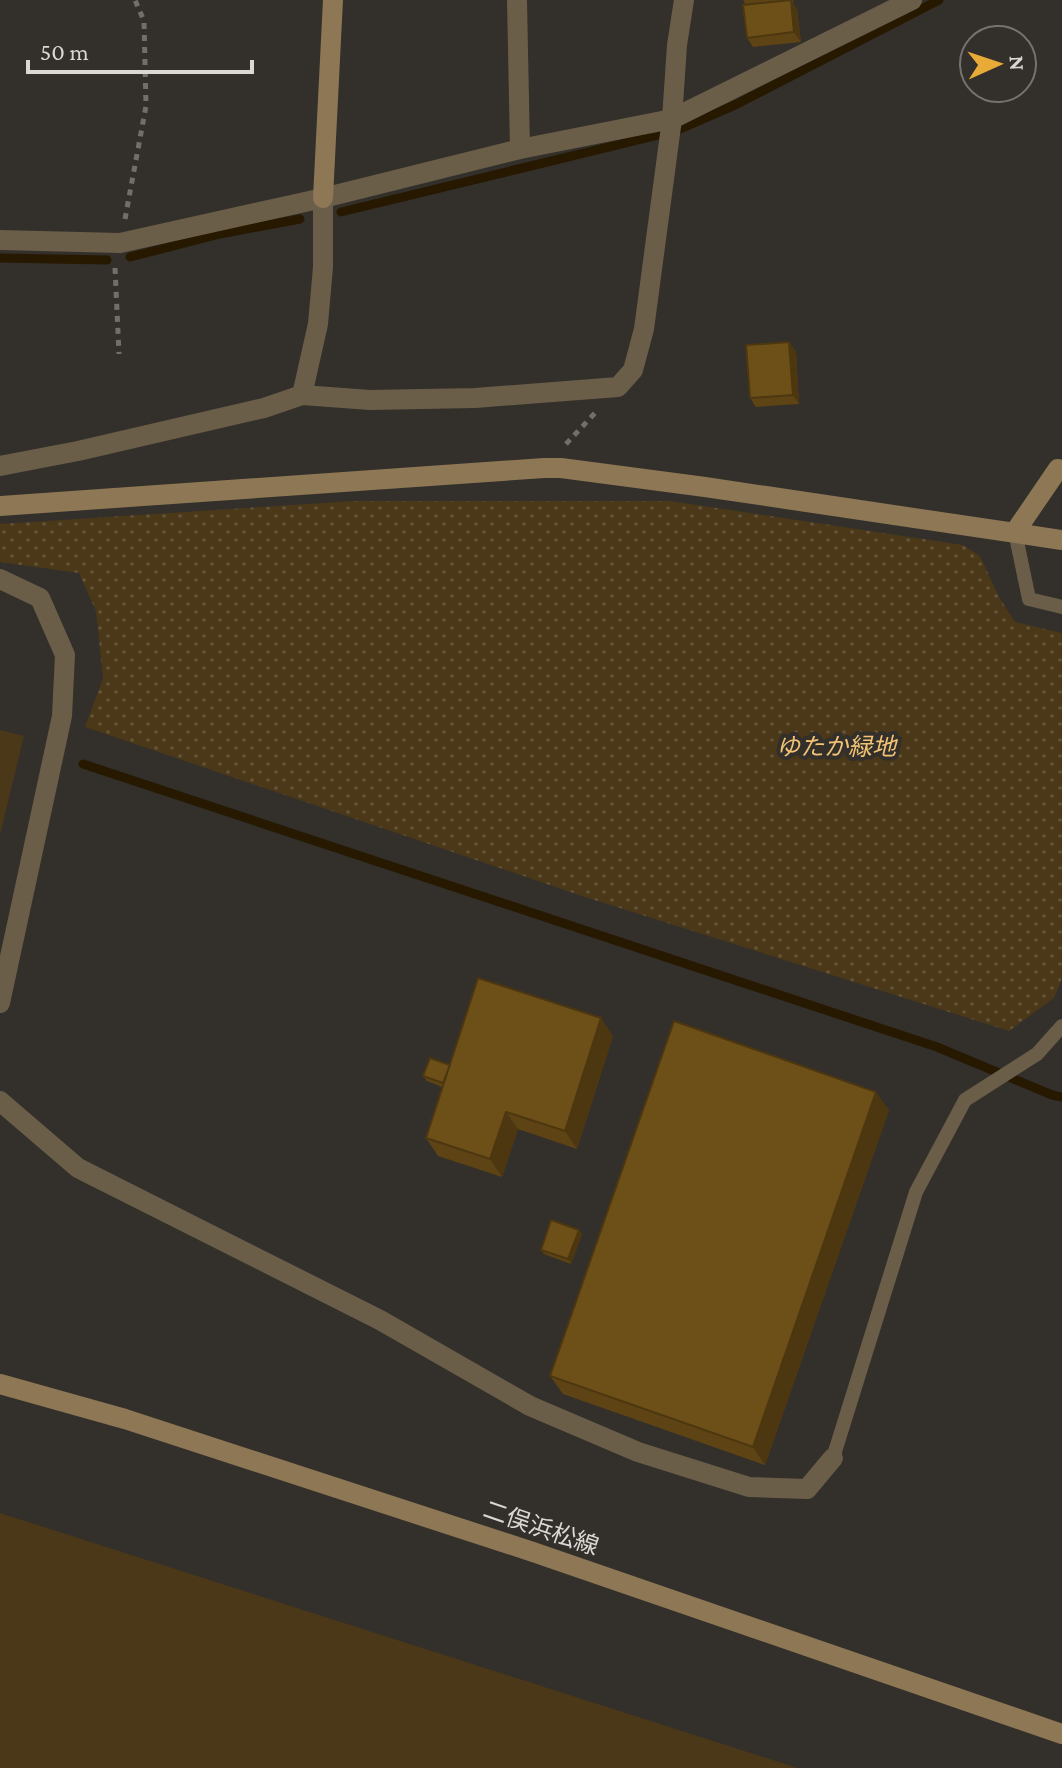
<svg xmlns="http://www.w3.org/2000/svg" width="1062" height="1768" font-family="'Crimson Pro','Noto Sans JP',serif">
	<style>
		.grass { fill: #4a3818 }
		.park { fill: url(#park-dots) }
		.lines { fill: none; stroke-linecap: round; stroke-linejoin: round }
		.stream { stroke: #271800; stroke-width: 9 }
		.path { stroke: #726f6b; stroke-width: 5; stroke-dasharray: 6 6; stroke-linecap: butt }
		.lane { stroke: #6b5e49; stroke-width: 14 }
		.street { stroke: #6b5e49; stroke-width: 20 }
		.secondary { stroke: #8d7755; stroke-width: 20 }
		.wall { fill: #5e4415 }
		.shaded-wall { fill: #4c3711 }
		.building { fill: #6d4f18; stroke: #4c3711; stroke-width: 2 }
		.labels { text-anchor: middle; stroke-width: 8; stroke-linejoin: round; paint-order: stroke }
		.park-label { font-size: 24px; font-style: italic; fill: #f3c375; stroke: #332f2a }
		.street-label { font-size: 24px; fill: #dad8d4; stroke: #332f2a }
	</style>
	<defs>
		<pattern id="park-dots" width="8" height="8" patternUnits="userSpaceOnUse" patternTransform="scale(2)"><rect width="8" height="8" fill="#4a3818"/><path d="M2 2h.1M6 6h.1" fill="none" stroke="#645439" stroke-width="1.8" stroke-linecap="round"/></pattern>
	</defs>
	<rect width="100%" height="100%" fill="#332f2a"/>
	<path class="grass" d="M0 730 24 736 0 835Z
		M0 1513 798 1768H0Z"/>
	<path class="park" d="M354 501H670L963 545 980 556 999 597 1015 622 1062 633V978L1054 998 1009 1031 582 896 85 727 103 678 96 611 79 573 0 562V524Z"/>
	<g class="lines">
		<path class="stream" d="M341 212 675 131 735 105 939 0
			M130 257 220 234 300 219
			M0 258 107 260
			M83 764 937 1047 1052 1095 1062 1097"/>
		<path class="path" d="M125 219 146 106 144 21 135 0
			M115 268 119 354
			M566 444 595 413"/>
		<path class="lane" d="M1015 532 1029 599 1062 607
			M833 1458 916 1192 965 1100 1037 1054 1062 1026"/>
		<path class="street" d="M517 0 520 149
			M0 240 120 243 323 198 520 149 672 119 912 0
			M302 395 370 400 475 398 618 387 633 370 644 329 672 119 677 45 684 0
			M0 466 78 451 264 408 302 395 318 324 323 267V198
			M0 579 40 598 65 655 62 716 0 1003
			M0 1101 78 1168 380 1320 530 1406 638 1452 749 1487 807 1489 833 1458"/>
		<path class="secondary" d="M323 198 333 0
			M0 506 544 468H561L705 487 1062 540
			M1015 532 1058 469 1062 470
			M0 1384 125 1419 533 1552 1062 1734"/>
	</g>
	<path class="wall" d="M743 0H793V3L797 9 801 42 753 47 747 38 746 5Z
		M789 342 796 352 799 404 756 407 750 398Z
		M613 1036 577 1149 518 1129 502 1177 438 1156 426 1138 442 1087 427 1081 423 1076 450 1065Z
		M889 1110 765 1465 563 1394 550 1376Z
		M582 1234 571 1264 544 1254 541 1250Z"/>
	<path class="shaded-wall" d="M791 0 797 9 801 42 794 32Z
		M789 342 796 352 799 404 793 395Z
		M601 1018 613 1036 577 1149 565 1131Z
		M876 1092 889 1110 765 1465 753 1447Z
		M506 1112 518 1129 502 1177 490 1159Z
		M579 1230 582 1234 571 1264 568 1259Z"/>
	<path class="building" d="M791 0 794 32 747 38 743 5Z
		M789 342 793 395 750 398 746 345Z
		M478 978 601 1018 565 1131 506 1112 490 1159 426 1138Z
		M674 1021 876 1092 753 1447 550 1376Z
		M430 1058 450 1065 443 1083 423 1076Z
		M551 1220 579 1230 568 1259 541 1250Z"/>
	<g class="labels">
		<g class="park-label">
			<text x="836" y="755">ゆたか緑地</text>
		</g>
		<g class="street-label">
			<text transform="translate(541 1528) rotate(19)" y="8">二俣浜松線</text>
		</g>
	</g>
	<g transform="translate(998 64) rotate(87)"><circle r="38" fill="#332f2a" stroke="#76736e" stroke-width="2"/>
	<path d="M0-6L14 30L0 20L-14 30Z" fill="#e9ab38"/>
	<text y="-12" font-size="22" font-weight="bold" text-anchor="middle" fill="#dad8d4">N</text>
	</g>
	<path d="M28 60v12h224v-12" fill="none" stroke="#dad8d4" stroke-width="4"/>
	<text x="40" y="60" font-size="24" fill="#dad8d4" stroke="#332f2a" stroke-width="6" paint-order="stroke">50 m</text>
</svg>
